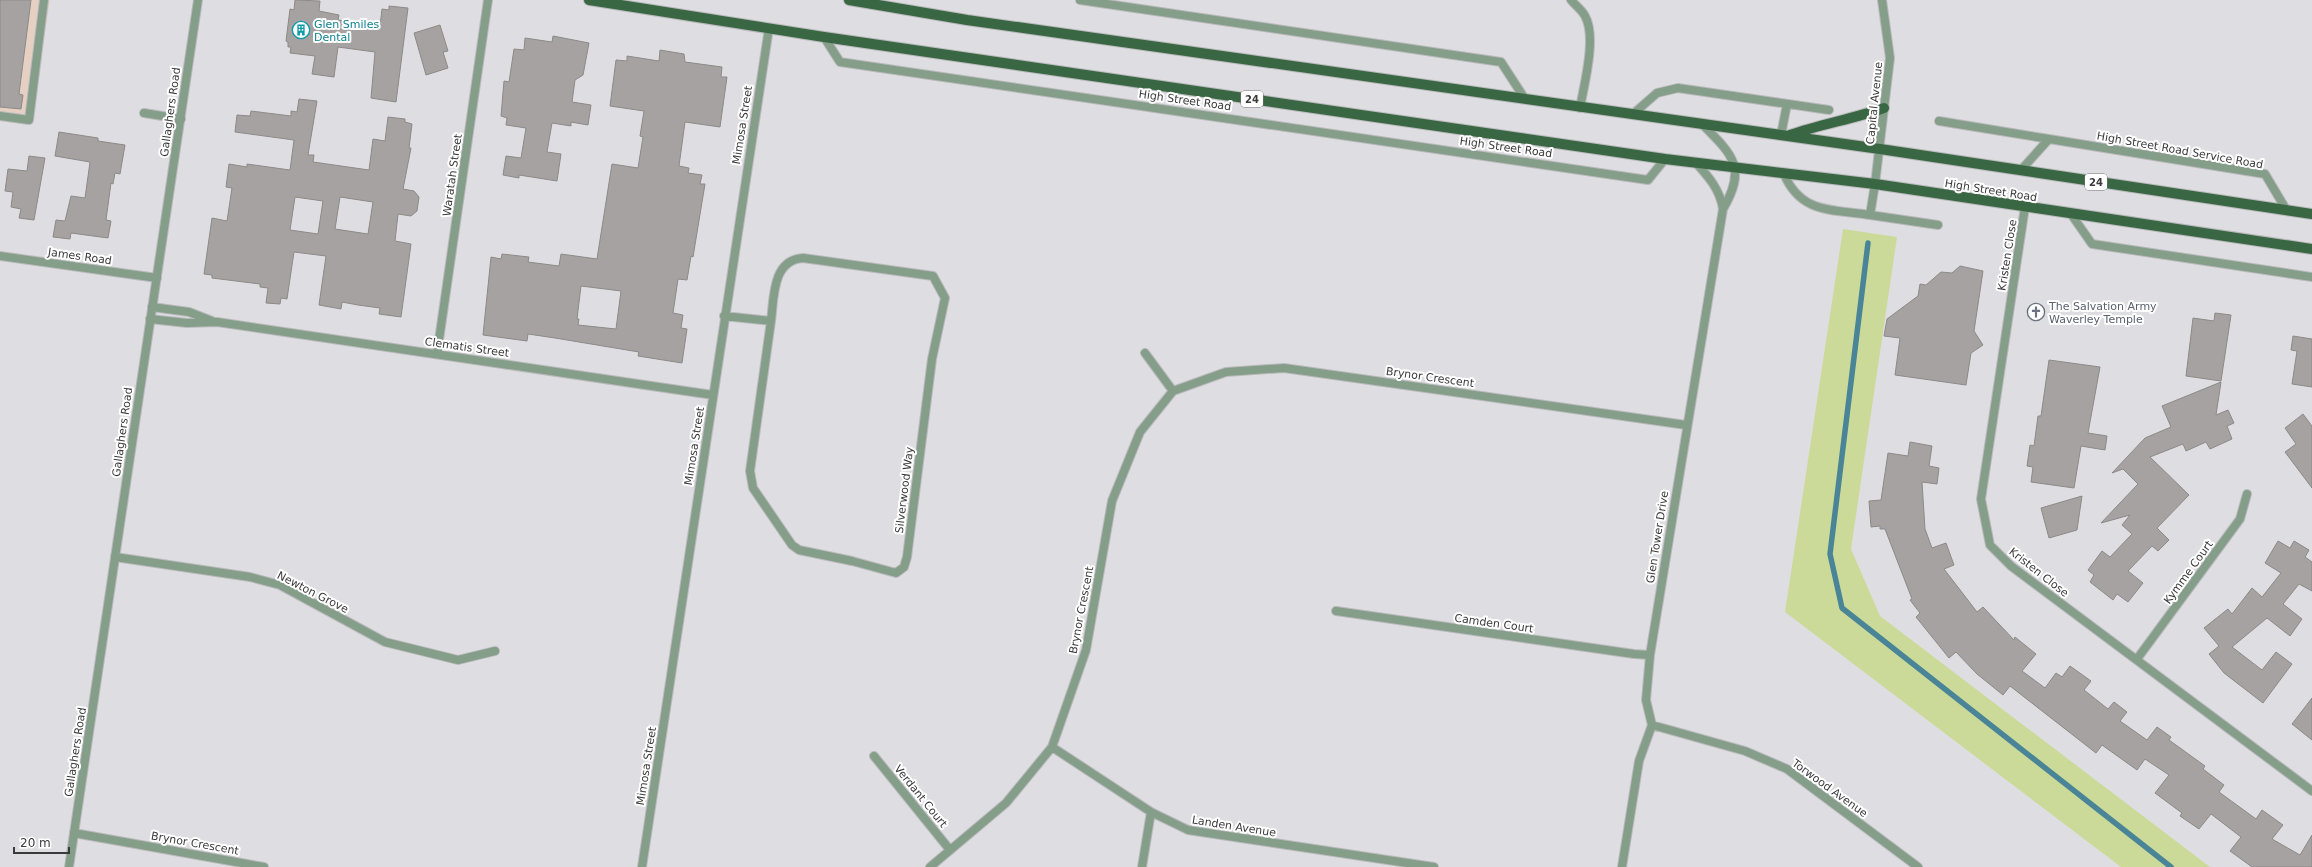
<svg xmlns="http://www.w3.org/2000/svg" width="2312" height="867" font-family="'DejaVu Sans',sans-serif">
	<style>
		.commercial { fill: #e6d0c3 }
		.green { fill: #cbda98 }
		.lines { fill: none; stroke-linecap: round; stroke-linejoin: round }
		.stream { stroke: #498497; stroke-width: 5.5 }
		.building { fill: #a6a2a1; stroke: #8d8988; fill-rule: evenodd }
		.service-casing { stroke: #bababd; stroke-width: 10 }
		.minor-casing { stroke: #bababd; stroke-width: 10 }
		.tertiary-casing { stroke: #bababd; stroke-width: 10 }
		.primary-casing { stroke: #bababd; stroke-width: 12 }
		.service { stroke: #859e89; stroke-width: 8 }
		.minor { stroke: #859e89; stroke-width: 8 }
		.tertiary { stroke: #859e89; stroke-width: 8 }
		.primary { stroke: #3a6743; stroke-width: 10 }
		.labels { text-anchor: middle; stroke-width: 4; stroke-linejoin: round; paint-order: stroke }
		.shield { fill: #fff; stroke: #757576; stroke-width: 1 }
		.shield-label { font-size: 10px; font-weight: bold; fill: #3a3a3b }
		.culture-label { font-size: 11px; fill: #0d838f; stroke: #fff; text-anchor: start }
		.street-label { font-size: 11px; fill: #3a3a3b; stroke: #fff }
		.worship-label { font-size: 11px; fill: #5b616d; stroke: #fff; text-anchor: start }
	</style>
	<rect width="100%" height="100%" fill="#dedee2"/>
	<path class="commercial" d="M0 0H50L31 125 0 121Z"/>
	<path class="green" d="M1843 229 1897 237 1851 549 1880 616 2210 867H2121L1785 612Z"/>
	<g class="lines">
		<path class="stream" d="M1868 243 1830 554 1842 608 2171 867"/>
	</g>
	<path class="building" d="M0 0H31L19 94 23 95 21 109 0 107Z
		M295 0 320 1 319 11 339 15 338 20 380 26 382 9 389 10V6L408 8 396 102 371 98 375 52 338 47 334 77 312 74 315 56 290 53 291 47H288V42L286 41 290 9 294 10Z
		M440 25 448 51 443 52 448 68 426 75 414 33Z
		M553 36 589 43 583 75 575 80 572 102 591 105 588 125 571 122V126L552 123 547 152 561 154 557 181 519 175V178L503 175 506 156 521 158 526 128 506 125 507 118 501 116 504 81 509 82 514 49 524 50 525 38 552 42Z
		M660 50 684 54 685 62 722 67 721 77H727L720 127 685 122 679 166 689 168 688 173 702 175 700 184H705L693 257 691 256 687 280 678 279 673 313 683 315 681 328 687 329 682 363 638 356 639 352 555 338 528 334 527 341 483 335 491 257 501 259 502 254 529 257 528 262 559 266 561 254 597 259 612 164 638 168 643 137 640 136 644 111 610 106 616 60 627 61V56L659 61ZM581 286 621 291 616 329 578 325 579 319H577Z
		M299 99 317 101 308 155H314L313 162 369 170 373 139 385 141 388 117 405 119V122L412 124 409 148H411L403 189 414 191 419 197 417 211 411 216 398 214 395 241 411 244 401 317 379 314 380 308 358 305 342 302 341 309 319 305 326 256 294 252 287 299 281 298 280 304 266 303 268 288 260 287V284L212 278V275L204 274 212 218 227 221 232 188 226 187 229 164 247 167V164L290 170 294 140 235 132 237 115 250 116 251 111 291 116V111L297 112ZM295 197 323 201 318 234 290 230ZM340 197 373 202 368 234 335 229Z
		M59 132 98 138V141L125 145 120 174 115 173 113 184 111 183 106 220 111 221 108 238 71 233 70 239 53 237 56 220 65 221 71 196 85 198 90 162 55 156Z
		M29 156 45 158 34 220 19 218 21 209 11 207 13 192 5 191 8 169 27 171Z
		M1960 266 1983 271 1974 331 1983 345 1971 353 1966 385 1895 375 1900 338 1884 336 1887 319 1918 296 1920 284 1926 285 1941 272 1952 273Z
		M2215 313 2231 315 2221 381 2186 376 2193 318 2214 321Z
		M2293 336 2312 339V387L2292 384 2297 351 2291 350Z
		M2049 360 2100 367 2088 433 2107 436 2105 450 2081 446 2074 488 2031 482 2033 467 2027 466 2030 445 2034 446 2038 416H2041Z
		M2221 382 2216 415 2228 410 2234 423 2227 426 2232 439 2210 449 2206 442 2186 451 2183 444 2150 457 2189 495 2157 528 2169 540 2158 551 2152 546 2128 571 2143 583 2128 602 2117 594 2113 600 2090 582 2094 575 2088 570 2102 551 2110 557 2132 534 2122 525 2130 515 2101 523 2138 484 2123 469 2112 473 2145 438 2171 427 2162 406Z
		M2303 414 2312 426V488L2285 452 2296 444 2285 428Z
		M1910 442 1932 446 1929 466 1939 468 1937 484 1922 482 1925 529 1932 548 1946 543 1954 565 1944 569 1977 612 1983 607 2014 640 2015 637 2036 654 2022 671 2045 688 2056 673 2062 677 2070 666 2091 681 2084 690 2108 709 2114 702 2127 712 2120 721 2147 740 2157 727 2171 737 2169 740 2205 766 2203 769 2224 785 2219 792 2256 819 2262 810 2283 825 2272 839 2300 855 2312 835V867H2252L2230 851 2241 837 2211 814 2199 829 2180 816 2182 813 2155 793 2169 775 2145 759 2137 770 2102 745 2096 753 2010 686 2003 695 1977 674 1956 652 1949 658 1916 617 1920 613 1910 600 1912 599 1885 529H1880V526L1871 527 1869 501 1881 500 1888 453 1908 456Z
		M2082 496 2077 530 2049 538 2041 508Z
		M2278 541 2290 548 2294 541 2309 550 2305 557 2312 562V591L2299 584 2283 604 2302 619 2290 636 2267 618 2232 647 2262 670 2276 652 2292 664 2263 703 2224 673 2209 654 2219 646 2204 628 2228 609 2232 614 2252 588 2262 597 2281 573 2265 563Z
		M2312 698V740L2292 724Z"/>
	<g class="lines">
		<defs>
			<path id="service" d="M144 113 181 119
				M0 116 29 120 44 0
				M1939 121 2049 139
				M2021 170 2049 139 2265 174 2287 211
				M1784 174C1801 214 1832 209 1870 215
				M1875 184 1870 215 1938 225
				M2071 214 2092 244 2312 277"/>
			<path id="minor" d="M1080 0 1501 62 1525 99
				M1571 0C1575 5 1582 10 1585 16 1597 37 1584 85 1580 108
				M824 37 840 62 1648 180 1665 159
				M1633 114 1657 93 1678 88 1829 110
				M1703 125C1733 155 1747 168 1723 209
				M1781 135 1787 104
				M1875 184 1890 58 1882 0
				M2025 207 1981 499 1990 545 2011 566 2312 791
				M0 256 157 278
				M152 307 189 312 212 321
				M724 316 771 321C774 298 772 260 803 258L933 276 945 298 932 359 907 557 904 567 896 573 852 561 799 550 792 545 753 488 750 471 771 321
				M150 319 187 323 217 322 713 395
				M1145 353 1173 391
				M437 354 488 0
				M115 557 250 577 280 585 385 642 458 660 495 651
				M1336 611 1634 654 1650 655
				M2137 659 2240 519 2247 494
				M1652 725 1745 751 1787 769 1918 867
				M1052 747 1151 812 1188 830 1434 867
				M874 756 950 850
				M74 833 264 867
				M642 867 769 28
				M930 867 1006 803 1052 747 1086 650 1112 501 1140 432 1173 391 1226 372 1284 368 1686 425
				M1142 867 1151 812
				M1622 867 1639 761 1652 725 1646 700 1650 655 1723 209C1720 190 1709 177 1696 163"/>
			<path id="tertiary" d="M69 867 198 0"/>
			<path id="primary" d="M589 0 824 37 1665 159 1875 184 2312 249
				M849 0 967 20 1880 149 2312 214
				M1790 135C1821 124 1853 119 1884 108"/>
		</defs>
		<use href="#service" class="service-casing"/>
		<use href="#minor" class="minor-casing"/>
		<use href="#tertiary" class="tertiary-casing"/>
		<use href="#primary" class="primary-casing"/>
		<use href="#service" class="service"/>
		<use href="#minor" class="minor"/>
		<use href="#tertiary" class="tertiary"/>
		<use href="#primary" class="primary"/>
	</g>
	<defs>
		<symbol id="building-ring" viewBox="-11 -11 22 22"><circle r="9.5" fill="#fff" stroke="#0f9aa8" stroke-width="1.5"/><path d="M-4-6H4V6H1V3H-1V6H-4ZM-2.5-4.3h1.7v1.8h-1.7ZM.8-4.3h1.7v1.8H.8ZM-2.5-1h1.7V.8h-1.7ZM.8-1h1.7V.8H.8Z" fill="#0f9aa8"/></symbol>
		<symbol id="church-ring" viewBox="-11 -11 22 22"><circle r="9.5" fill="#fff" stroke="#6b7280" stroke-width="1.5"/><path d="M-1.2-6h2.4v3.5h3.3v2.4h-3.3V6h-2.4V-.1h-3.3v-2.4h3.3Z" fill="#6b7280"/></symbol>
	</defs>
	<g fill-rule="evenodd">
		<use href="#building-ring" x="291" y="20" width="20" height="20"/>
		<use href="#church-ring" x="2026" y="302" width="20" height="20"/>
	</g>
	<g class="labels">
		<g class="shield">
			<rect x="1241" y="91" width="22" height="16" rx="3"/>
			<rect x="2085" y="174" width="22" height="16" rx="3"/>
		</g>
		<g class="shield-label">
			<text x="1252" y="103">24</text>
			<text x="2096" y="186">24</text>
		</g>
		<g class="culture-label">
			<text x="314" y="28">Glen Smiles<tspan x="314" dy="13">Dental</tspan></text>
		</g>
		<g class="street-label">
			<text transform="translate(1185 100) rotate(8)" y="4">High Street Road</text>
			<text transform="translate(1874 103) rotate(-84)" y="4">Capital Avenue</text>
			<text transform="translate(170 112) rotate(-82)" y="4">Gallaghers Road</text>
			<text transform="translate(742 125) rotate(-81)" y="4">Mimosa Street</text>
			<text transform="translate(1506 147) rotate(8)" y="4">High Street Road</text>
			<text transform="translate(2180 150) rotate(10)" y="4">High Street Road Service Road</text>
			<text transform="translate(452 175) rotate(-82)" y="4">Waratah Street</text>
			<text transform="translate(1991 190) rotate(9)" y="4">High Street Road</text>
			<text transform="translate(2007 255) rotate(-81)" y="4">Kristen Close</text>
			<text transform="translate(80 256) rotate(8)" y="4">James Road</text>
			<text transform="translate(467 347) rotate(8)" y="4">Clematis Street</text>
			<text transform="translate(1430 377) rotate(8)" y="4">Brynor Crescent</text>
			<text transform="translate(122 432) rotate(-82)" y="4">Gallaghers Road</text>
			<text transform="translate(694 446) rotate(-81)" y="4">Mimosa Street</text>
			<text transform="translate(904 490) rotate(-83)" y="4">Silverwood Way</text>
			<text transform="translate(1657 537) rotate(-81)" y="4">Glen Tower Drive</text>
			<text transform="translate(2039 572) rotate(38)" y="4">Kristen Close</text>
			<text transform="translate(2188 572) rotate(-54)" y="4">Kymme Court</text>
			<text transform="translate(313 592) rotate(27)" y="4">Newton Grove</text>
			<text transform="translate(1081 610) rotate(-79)" y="4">Brynor Crescent</text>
			<text transform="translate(1494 623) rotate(8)" y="4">Camden Court</text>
			<text transform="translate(75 752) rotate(-81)" y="4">Gallaghers Road</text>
			<text transform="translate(646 766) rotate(-81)" y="4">Mimosa Street</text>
			<text transform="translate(1830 788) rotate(36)" y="4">Torwood Avenue</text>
			<text transform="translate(921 796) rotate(51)" y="4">Verdant Court</text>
			<text transform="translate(1234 826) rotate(9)" y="4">Landen Avenue</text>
			<text transform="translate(195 843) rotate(10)" y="4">Brynor Crescent</text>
		</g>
		<g class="worship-label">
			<text x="2049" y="310">The Salvation Army<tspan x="2049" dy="13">Waverley Temple</tspan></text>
		</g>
	</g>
	<path d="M14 847v6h55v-6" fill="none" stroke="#3a3a3b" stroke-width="2"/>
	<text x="20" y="847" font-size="12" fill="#3a3a3b" stroke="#ffffff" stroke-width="3" paint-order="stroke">20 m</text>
</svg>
